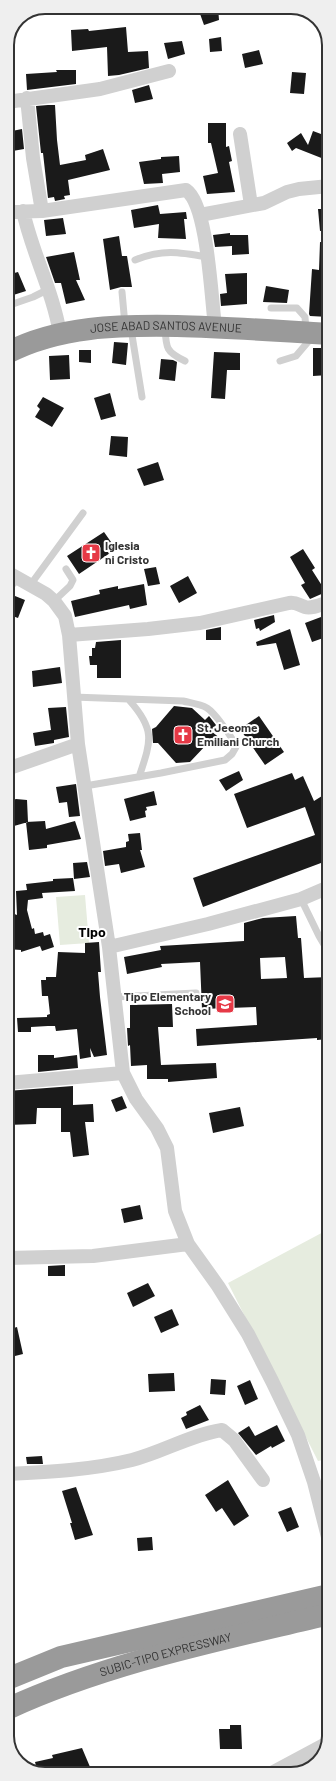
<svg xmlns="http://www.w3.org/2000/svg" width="336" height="1781" font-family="Barlow,sans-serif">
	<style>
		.green { fill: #e6ecdf }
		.building { fill: #1a1a1a; fill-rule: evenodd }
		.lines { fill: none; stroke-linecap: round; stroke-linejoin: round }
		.lane { stroke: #d0d0d0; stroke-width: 7 }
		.street { stroke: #d0d0d0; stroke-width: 14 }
		.highway { stroke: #9a9a9a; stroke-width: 22 }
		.labels { text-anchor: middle; stroke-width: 4; stroke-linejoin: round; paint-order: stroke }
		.street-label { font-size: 12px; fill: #333; stroke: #fff }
		.poi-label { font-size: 12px; font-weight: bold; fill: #333; stroke: #fff; text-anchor: start }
		.quarter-label { font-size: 14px; font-weight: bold; fill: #000; stroke: #fff }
		.rim { fill: none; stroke: #333; stroke-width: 2 }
	</style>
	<rect width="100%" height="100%" fill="#fff"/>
	<path class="green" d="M85 895 89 943 60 945 56 897Z
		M329 1229V1459L318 1461 228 1283Z"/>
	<path class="building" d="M218 7 219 20 204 25 199 11Z
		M126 27 128 52 148 51 149 68 119 75 108 76 107 47 72 51 71 30 88 29 89 31Z
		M221 37 222 51 210 52 209 39Z
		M182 41 185 54 168 59 164 43Z
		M259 50 263 64 245 68 242 54Z
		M56 70H76V84L27 90 26 74 57 72Z
		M292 72 306 73 304 94 290 93Z
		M149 85 153 99 135 103 132 90Z
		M48 105H55L57 140 60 165 86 160 85 155 103 149 110 170 68 180 70 195 64 196 65 199 55 201 54 197 48 198 43 153H41L36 106Z
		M208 123H226V147L229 146 232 161 229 162 235 192 207 194 203 176 218 173 211 143H208Z
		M22 129 24 149 7 152V132Z
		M313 131 329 137V161L296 148 292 151 287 143 301 133 308 145Z
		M179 156 180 172 162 174 163 183 144 184 139 162 161 159V157Z
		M158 205 160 214 186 212 187 219H184L186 239 158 238 159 224 134 228 131 210Z
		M318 209H329V230L320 231Z
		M63 218 66 234 46 236 44 220Z
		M230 233V235H248L249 254 232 255V246L215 247 213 235Z
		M119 236 122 256H127L132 287H121L110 290 103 239Z
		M320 242 329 243V317L310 316 309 314 312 269 319 270Z
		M74 252 80 280H76L85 300 66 304 61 283H55L46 257Z
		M18 272 26 291 7 297V275Z
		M247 273V304L221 306 220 294 227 293 225 274Z
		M266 286 289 290 287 303 263 302Z
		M114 342 128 343 126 365 112 363Z
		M313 348H329V375L313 376Z
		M79 350H91V363L79 362Z
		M214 352 240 353V370H227L225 399 211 398Z
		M69 355 70 379 50 380 49 356Z
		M161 359 173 360 177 362 175 381 159 379Z
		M110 393 116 416 101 420 94 398Z
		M43 397 64 408 52 427 35 417 40 409 37 406Z
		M111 436 128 437 127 457 109 455Z
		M158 462 164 480 144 486 137 469Z
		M104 532 116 549 79 574 67 556Z
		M303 549 315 568 312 570 326 592 310 599 301 585 305 583 290 557Z
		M156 567 160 584 148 586 144 569Z
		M188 576 197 593 179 603 170 586Z
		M144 584 147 605 130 609 129 605 75 617 71 601 100 594 99 590 118 586V589Z
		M10 594 25 600 18 618 7 614V595Z
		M274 615 275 622 260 631 259 628 256 629 254 620Z
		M321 617 329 636 312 642 305 623Z
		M221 627V640H206V630Z
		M290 629 300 665 284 670 276 643 257 646 256 642Z
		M121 640V678H97V665H90L89 656H92V648H95L96 642Z
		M60 667 62 683 33 687 32 671Z
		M174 706 192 708 205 720 209 716 216 725 211 731 221 739 212 748 207 744 190 762 176 763 158 743H153L152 729 156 727Z
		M66 707 69 737 54 740V743L35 746 33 733 51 730 48 708Z
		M259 716 284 752 265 765 240 729Z
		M239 771 243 780 226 791 219 780Z
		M292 773 295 780 303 776 314 801 322 796 329 805V860L203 907 193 878 315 835 305 807 247 828 234 794Z
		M76 784 80 816 69 817 67 802 59 803 56 787Z
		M154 791 157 805 146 807 147 810 145 811 146 817 130 821 124 799Z
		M16 799 27 800 28 822 7 828V802Z
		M45 821 46 829 75 821 81 839 47 845V848L29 850 26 822Z
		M140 833 142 850H140L145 867 121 873 119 864 105 866 103 851 126 847V842L129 841 128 834Z
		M87 862 90 877 74 879 73 863Z
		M73 878 75 891 42 893 43 898 28 900 27 910 32 929 34 928 35 934 43 932 44 936 50 934 54 947 42 951 40 946 21 952V950L7 949V911L17 915 16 891 27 890 26 884 53 881V879Z
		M296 916 298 938H301L304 978 329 977V1039L317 1040V1038L197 1046 196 1029 257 1025 256 1007 202 1009 200 962 161 964 162 967 127 974 124 957 161 950 160 946 244 941V923L263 918ZM285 957 287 978 261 979 260 958Z
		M99 942 101 972H98L100 997 107 1055 94 1057 90 1048 91 1057 80 1059 77 1029 56 1031 55 1026H48L31 1027V1032H18L17 1018 47 1017V1015L50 1014 48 996H42L41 980H46V977H56L58 952 85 953V943Z
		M172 1004 173 1027H158L161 1065 216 1063 217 1078 168 1082V1079H147V1065L131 1066 130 1045 128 1046 127 1028H130V1005Z
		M38 1055H54V1058L77 1055 78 1068 38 1072Z
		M73 1086V1105L93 1104 94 1122H85L89 1155 73 1157 70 1132H61V1108H37L36 1124 7 1125V1091Z
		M122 1096 127 1108 116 1112 111 1100Z
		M240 1107 244 1126 213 1133 209 1113Z
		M140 1205 143 1219 124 1223 121 1209Z
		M65 1265V1276H48V1266Z
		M148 1283 155 1296 133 1307 127 1293Z
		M172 1309 179 1325 161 1333 154 1317Z
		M17 1327 23 1354 7 1358V1330Z
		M174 1373 175 1391 149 1392 148 1374Z
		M211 1379 226 1380 225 1395 210 1394Z
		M250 1380 258 1399 245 1405 237 1386Z
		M200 1405 209 1420 186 1429 181 1418 187 1415 186 1412Z
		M277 1425 285 1441 272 1448 271 1446 256 1455 238 1433 249 1426 255 1436Z
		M42 1456 43 1464H27L26 1457Z
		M228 1480 249 1516 234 1526 222 1508 216 1512 205 1495Z
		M76 1487 93 1535 75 1540 70 1523H72L62 1491Z
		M291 1507 299 1527 287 1532 278 1512Z
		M152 1537 153 1550 138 1551 137 1538Z
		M230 1725H241L242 1749H220L219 1729H230Z
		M82 1748 93 1774 38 1773 35 1762 53 1758 52 1755Z"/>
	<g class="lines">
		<path class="lane" d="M135 260C162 249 179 252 207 257
			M122 292 125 325
			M7 306 33 297 49 289
			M271 308H297L305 317 306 330
			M165 328C166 348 166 352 185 361
			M131 329 142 397
			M280 361 296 356 313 336
			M31 584 83 513
			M7 590 19 578
			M54 601 70 586 73 580 66 569
			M73 697 183 701C191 703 200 704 207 708 215 713 233 738 236 747L232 754 225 760 161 773 85 786
			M129 700C156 730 151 741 139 777
			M301 899 319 936 329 953
			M115 997 196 993"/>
		<path class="street" d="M27 98 33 158 42 211
			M7 102 100 89 169 71
			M240 134 251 205
			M23 211C32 253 53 291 60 334
			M7 212 42 211 186 190C208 205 211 298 215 326
			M200 215 264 203 287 192 299 189 329 186
			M7 572 46 594 54 601 65 616 69 635 78 744 109 947 123 1073 136 1099 157 1128 167 1148 175 1211 188 1244 218 1286 248 1334 272 1381 298 1435 314 1482 329 1541
			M69 635 148 629 200 623 289 603C297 602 298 605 305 607 312 609 322 604 329 602
			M7 769 78 744
			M109 947 208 924 301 899 329 887
			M7 1083 123 1073
			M7 1258 93 1256 188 1244
			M7 1474C49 1472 91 1470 132 1460 163 1452 190 1435 222 1430L234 1440 263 1480
			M270 1774 326 1744"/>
		<g class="highway">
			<path id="s1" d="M7 353C59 326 119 325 177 326 227 327 278 331 329 334"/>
			<path d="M7 1679 61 1657 329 1595"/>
			<path id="s2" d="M7 1709C109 1662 221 1640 329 1614"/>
		</g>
	</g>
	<defs>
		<symbol id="church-square" viewBox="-11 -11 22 22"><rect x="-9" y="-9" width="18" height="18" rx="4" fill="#e63946" stroke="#fff"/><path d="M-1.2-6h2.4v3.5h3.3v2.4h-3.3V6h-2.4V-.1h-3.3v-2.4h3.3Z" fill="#fff"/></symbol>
		<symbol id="school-square" viewBox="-11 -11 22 22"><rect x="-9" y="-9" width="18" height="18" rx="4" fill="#e63946" stroke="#fff"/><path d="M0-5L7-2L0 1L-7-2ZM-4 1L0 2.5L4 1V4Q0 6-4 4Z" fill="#fff"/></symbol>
	</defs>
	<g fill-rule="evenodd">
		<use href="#church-square" x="80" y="542" width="22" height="22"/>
		<use href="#church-square" x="172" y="724" width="22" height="22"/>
		<use href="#school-square" x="214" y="993" width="22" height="22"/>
	</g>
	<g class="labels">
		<g class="street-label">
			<text dy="4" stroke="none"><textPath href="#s1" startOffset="163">JOSE ABAD SANTOS AVENUE</textPath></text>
			<text dy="4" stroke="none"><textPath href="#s2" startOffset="168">SUBIC-TIPO EXPRESSWAY</textPath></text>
		</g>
		<g class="poi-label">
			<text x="105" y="550">Iglesia<tspan x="105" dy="14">ni Cristo</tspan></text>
			<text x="197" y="732">St. Jeeome<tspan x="197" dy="14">Emiliani Church</tspan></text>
			<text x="211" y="1001" text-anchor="end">Tipo Elementary<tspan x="211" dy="14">School</tspan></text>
		</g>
		<g class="quarter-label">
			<text x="92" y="937">Tipo</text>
		</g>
	</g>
	<path d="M0 0H336V1781H0ZM45 14H291A31 31 0 0 1 322 45V1736A31 31 0 0 1 291 1767H45A31 31 0 0 1 14 1736V45A31 31 0 0 1 45 14Z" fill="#efefef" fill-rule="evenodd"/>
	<path class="rim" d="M45 14H291A31 31 0 0 1 322 45V1736A31 31 0 0 1 291 1767H45A31 31 0 0 1 14 1736V45A31 31 0 0 1 45 14Z"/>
</svg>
